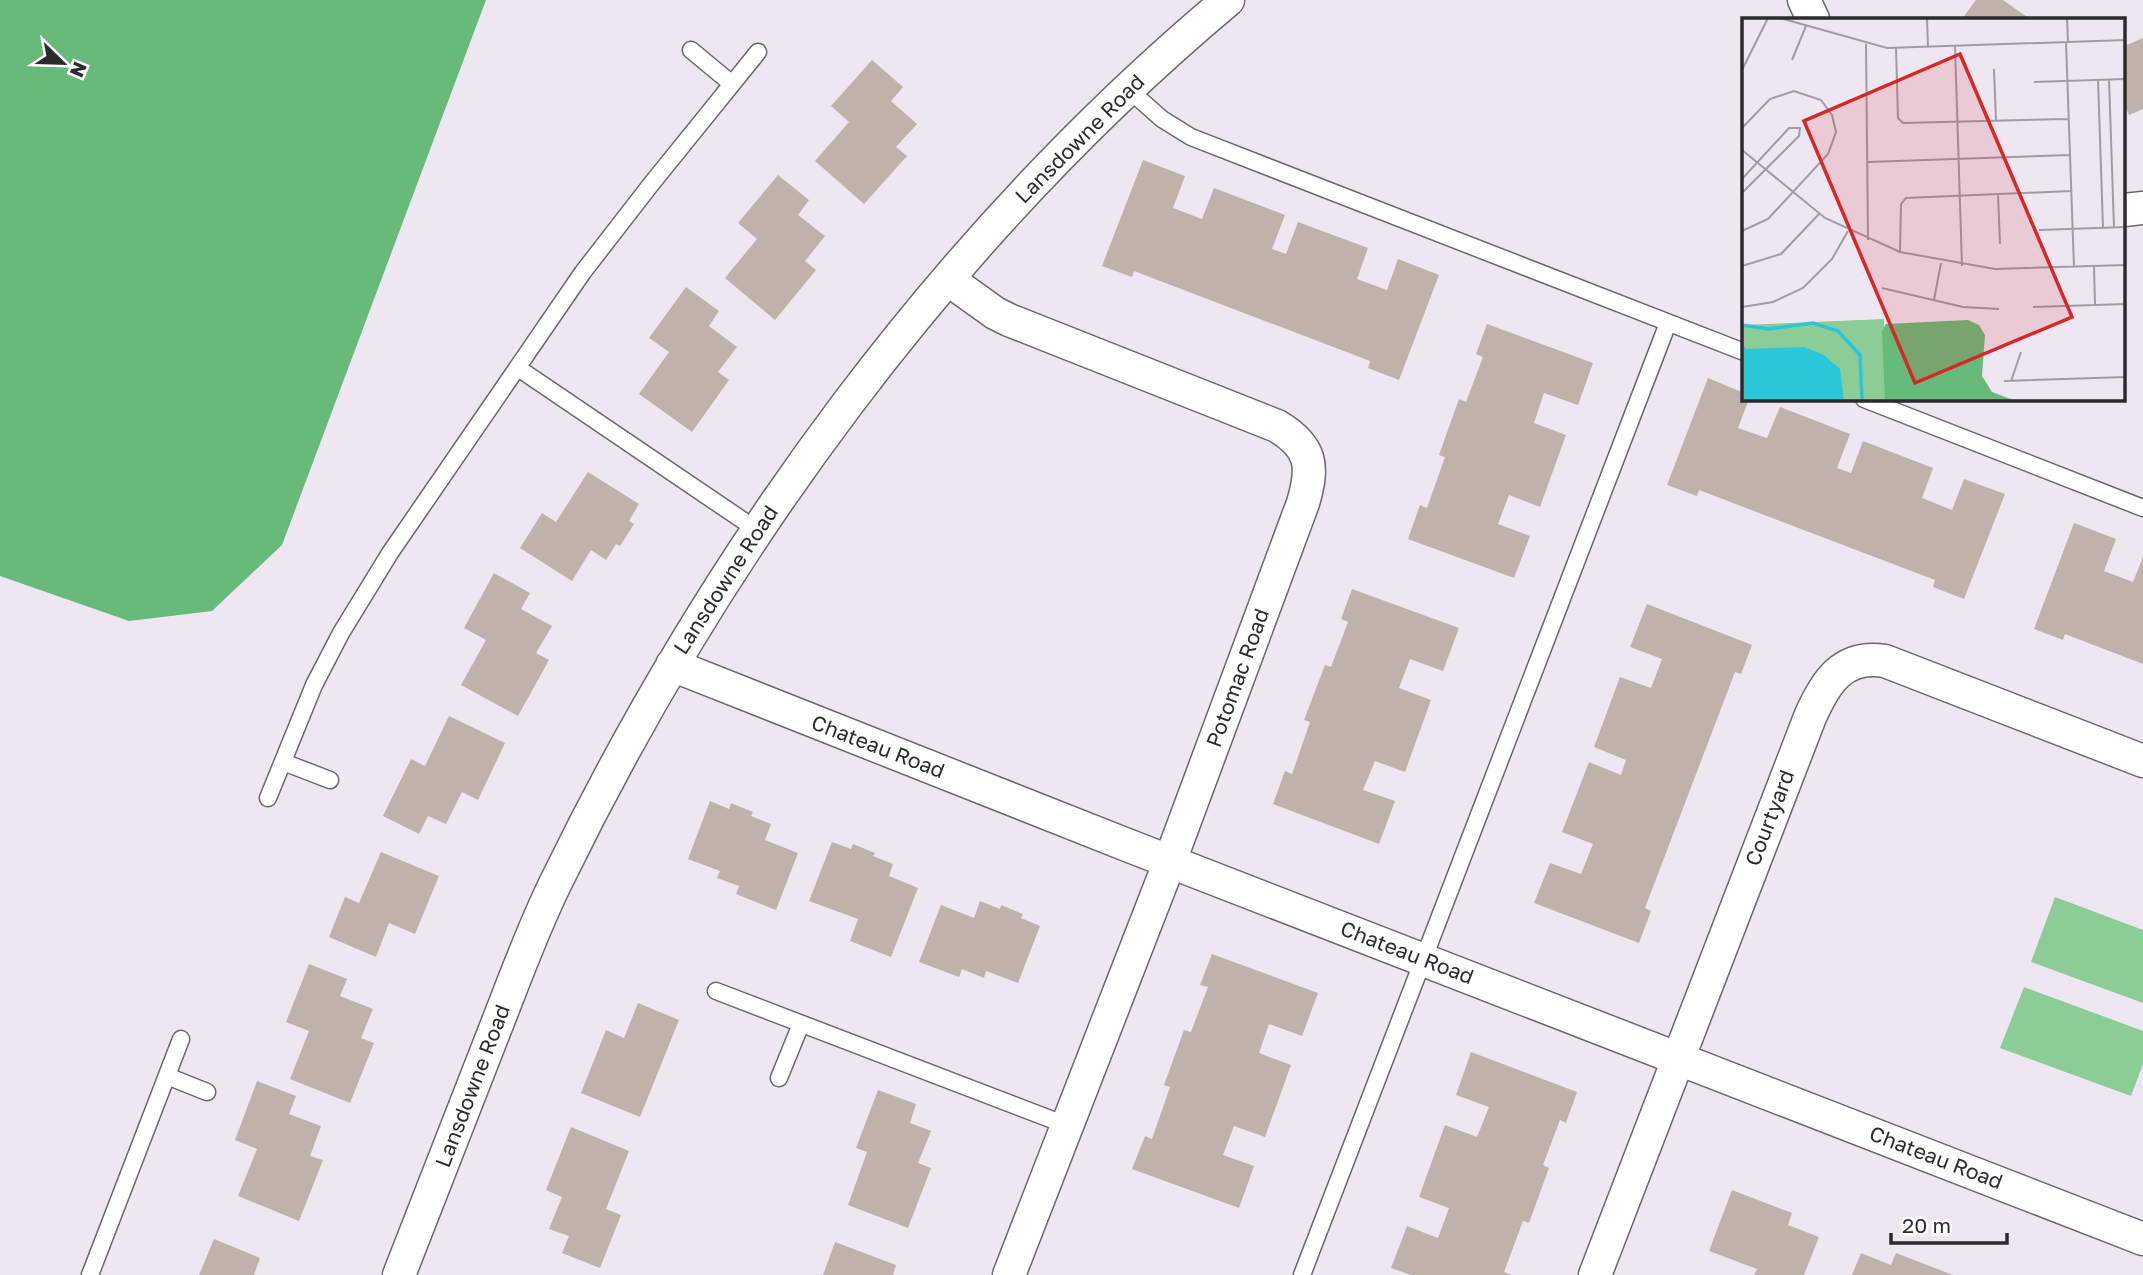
<svg xmlns="http://www.w3.org/2000/svg" width="2143" height="1275" font-family="'Golos Text',sans-serif">
	<style>
		.green { fill: #8bcc97 }
		.forest { fill: #68ba7a }
		.building { fill: #bfb2ab }
		.lines { fill: none; stroke-linecap: round; stroke-linejoin: round }
		.service-casing { stroke: #6c6670; stroke-width: 19 }
		.minor-casing { stroke: #6c6670; stroke-width: 35 }
		.service { stroke: #fff; stroke-width: 16 }
		.minor { stroke: #fff; stroke-width: 32 }
		.labels { text-anchor: middle; stroke-width: 7; stroke-linejoin: round; paint-order: stroke }
		.street-label { font-size: 21px; fill: #2d2a2f; stroke: #fff }
		.inset-river { fill: none; stroke: #2ac7d9; stroke-width: 3.5 }
		.inset-road { fill: none; stroke: #a19ba4; stroke-width: 2 }
		.view { fill: #d62828; fill-opacity: 0.15; stroke: #d62828; stroke-width: 3.5 }
		.inset-edge { fill: none; stroke: #2d2a2f; stroke-width: 3.5 }
	</style>
	<rect width="100%" height="100%" fill="#eee7f2"/>
	<path class="green" d="M2055 897 2143 930V1003L2031 962Z
		M2024 987 2143 1031V1064L2131 1096 2000 1048Z"/>
	<path class="forest" d="M0 0H486L282 545 212 611 129 621 0 576Z"/>
	<path class="building" d="M1976 0H2003L2030 19H1962Z
		M2124 38 2127 45 2143 38V109L2129 115 2124 103Z
		M872 60 903 87 891 101 917 124 896 147 907 156 864 204 815 161 849 122 831 106Z
		M1143 160 1185 176 1173 208 1202 219 1214 188 1285 215 1272 249 1286 254 1298 222 1368 248 1357 279 1387 290 1398 259 1439 275 1399 380 1368 368 1370 361 1134 271 1132 277 1102 266Z
		M778 175 809 200 798 215 825 236 805 261 816 270 775 320 725 278 757 239 738 223Z
		M686 287 719 311 709 326 737 347 718 372 729 380 692 432 639 394 669 352 649 338Z
		M1487 324 1593 363 1578 405 1544 393 1534 423 1566 435 1540 507 1509 495 1498 524 1530 536 1514 578 1408 539 1420 505 1427 508 1445 457 1439 455 1459 399 1466 402 1483 357 1476 354Z
		M1708 378 1744 393V399H1749L1738 428 1767 438 1780 407 1850 434 1837 468 1851 473 1863 441 1933 468 1922 498 1952 510 1964 479 2005 494 1964 599 1933 587 1935 580 1699 490 1697 496 1667 485Z
		M588 472 639 504 629 521 634 524 620 546 616 544 606 560 591 550 572 581 520 548 542 513 556 522Z
		M2074 523 2116 539 2104 571 2133 582 2143 557V664L2065 634 2063 640 2034 629Z
		M494 573 530 593 521 609 552 626 536 653 549 660 518 716 461 685 486 640 464 628Z
		M1352 589 1459 628 1443 671 1410 659 1399 688 1431 700 1405 772 1375 761 1363 790 1395 801 1379 844 1273 804 1285 771 1292 774 1310 722 1304 720 1325 665 1331 667 1348 622 1341 619Z
		M1647 604 1752 645 1741 674 1735 672 1645 908 1651 911 1639 943 1534 903 1550 863 1581 874 1593 844 1562 832 1589 762 1621 775 1626 760 1594 747 1620 677 1651 688 1662 659 1630 647Z
		M449 716 505 743 478 800 462 792 446 824 428 816 419 834 383 816 411 759 425 766Z
		M710 801 729 809 731 803 753 812 751 816 771 824 765 840 798 853 776 910 736 894 739 886 717 878 720 871 688 859Z
		M832 842 851 849 853 844 875 853 873 856 893 864 889 876 918 888 891 957 850 941 858 919 809 901Z
		M381 852 439 876 415 934 389 923 376 957 329 937 345 897 359 903Z
		M980 901 1000 909 1001 905 1023 914 1021 918 1040 926 1018 983 986 971 984 978 962 969 959 977 919 962 941 905 974 918Z
		M1212 954 1318 993 1302 1036 1269 1024 1259 1053 1291 1065 1265 1137 1234 1126 1223 1155 1254 1166 1239 1208 1132 1169 1145 1136 1152 1139 1170 1087 1164 1085 1184 1030 1191 1032 1208 987 1200 985Z
		M309 964 347 979 340 996 373 1009 361 1038 374 1043 350 1103 290 1079 309 1031 286 1022Z
		M638 1003 679 1020 640 1117 581 1093 606 1030 624 1038Z
		M1471 1052 1577 1092 1566 1123 1560 1120 1543 1165 1549 1168 1529 1223 1523 1221 1504 1272 1512 1275H1411L1391 1268 1407 1226 1438 1238 1449 1208 1419 1197 1445 1125 1477 1137 1489 1107 1456 1095Z
		M257 1081 296 1096 289 1114 321 1126 310 1156 323 1160 299 1221 238 1196 257 1149 235 1140Z
		M878 1090 916 1104 910 1123 931 1131 918 1163 931 1168 908 1228 848 1205 867 1152 856 1148Z
		M571 1127 629 1151 606 1209 621 1215 600 1268 562 1253 569 1236 549 1229 562 1197 546 1190Z
		M1732 1190 1792 1213 1788 1225 1819 1237 1804 1275H1754L1757 1269 1709 1251Z
		M214 1239 260 1258 254 1275H199Z
		M835 1242 896 1265 893 1275H823Z
		M1861 1253 1891 1265 1896 1253 1953 1275H1852Z"/>
	<g class="lines">
		<defs>
			<path id="service" d="M691 50 732 84
				M1128 89 1162 119 1191 137 1744 352
				M518 368 757 530
				M1864 399 2143 508
				M283 762 330 780
				M268 798 314 685 341 633 390 553 583 272 652 183 758 52
				M716 991 1066 1125
				M167 1076 207 1092
				M779 1078 801 1024
				M90 1275 181 1039
				M1302 1275 1668 323"/>
			<path id="minor" d="M1804 0 1813 19
				M2124 210 2143 208
				M949 280 995 313 1009 320 1277 426C1312 447 1314 466 1303 503L1170 861 1009 1275
				M672 665 1127 845 2143 1239
				M399 1275C430 1196 461 1116 492 1037 513 984 532 930 557 880 718 549 945 237 1228 0
				M1595 1275 1810 717C1825 683 1842 654 1885 661L2143 761"/>
		</defs>
		<use href="#service" class="service-casing"/>
		<use href="#minor" class="minor-casing"/>
		<use href="#service" class="service"/>
		<use href="#minor" class="minor"/>
	</g>
	<g class="labels">
		<g class="street-label">
			<text transform="translate(1080 139) rotate(-45)" y="7">Lansdowne Road</text>
			<text transform="translate(726 580) rotate(-57)" y="7">Lansdowne Road</text>
			<text transform="translate(1238 678) rotate(-70)" y="7">Potomac Road</text>
			<text transform="translate(878 747) rotate(21)" y="7">Chateau Road</text>
			<text transform="translate(1770 818) rotate(-69)" y="7">Courtyard</text>
			<text transform="translate(1407 953) rotate(21)" y="7">Chateau Road</text>
			<text transform="translate(473 1086) rotate(-69)" y="7">Lansdowne Road</text>
			<text transform="translate(1936 1158) rotate(21)" y="7">Chateau Road</text>
		</g>
	</g>
	<g transform="translate(1742 18)">
		<rect width="383" height="383" fill="#eee7f2"/>
		<path d="M142 301 144 383H0V307Z" fill="#8bcc97"/>
		<path d="M226 302 237 307 243 317 240 358 250 374 274 383H143L140 313 144 306Z" fill="#68ba7a"/>
		<path d="M0 325 4 331 62 329 82 337 98 351 102 383H0Z" fill="#2ac7d9"/>
		<path class="inset-river" d="M0 307 26 311 71 305 96 313 118 337 120 383"/>
		<path class="inset-road" d="M38 0 145 30 384 22M185 0 186 29M325 0 326 24M324 24 332 249M124 26 126 222M213 28 220 248M154 30 156 100 161 105 326 101M50 42 64 8M252 51 254 103M0 52 26 0M356 61 361 210M367 61 372 210M292 64 384 61M0 110 28 81 52 73 79 82 90 97 94 114 86 136 26 201 0 213M0 132 83 200 158 234 253 251 384 247M126 144 328 137M0 161 47 110H58L57 118 0 175M256 176 258 226M297 212 384 209M158 234 159 186 164 180 329 173M0 248 39 236 77 196M352 248 353 287M140 270 221 289 257 291M192 282 199 245M0 289 31 284 61 270 90 241 106 213M291 289 384 286M262 363 384 359M269 363 279 334"/>
		<path class="view" d="M218 36 330 299 173 365 62 103Z"/>
		<rect width="383" height="383" class="inset-edge"/>
	</g>
	<g transform="translate(63 63) rotate(113)" stroke="#ffffff" stroke-width="5" paint-order="stroke">
	<path d="M0-5L12 26L0 18L-12 26Z" fill="#2d2a2f"/>
	<text y="-10" font-size="19" font-weight="bold" text-anchor="middle" fill="#2d2a2f">N</text>
	</g>
	<path d="M1891 1233v10h116v-10" fill="none" stroke="#2d2a2f" stroke-width="3.5"/>
	<text x="1902" y="1233" font-size="21" fill="#2d2a2f" stroke="#ffffff" stroke-width="5" paint-order="stroke">20 m</text>
</svg>
